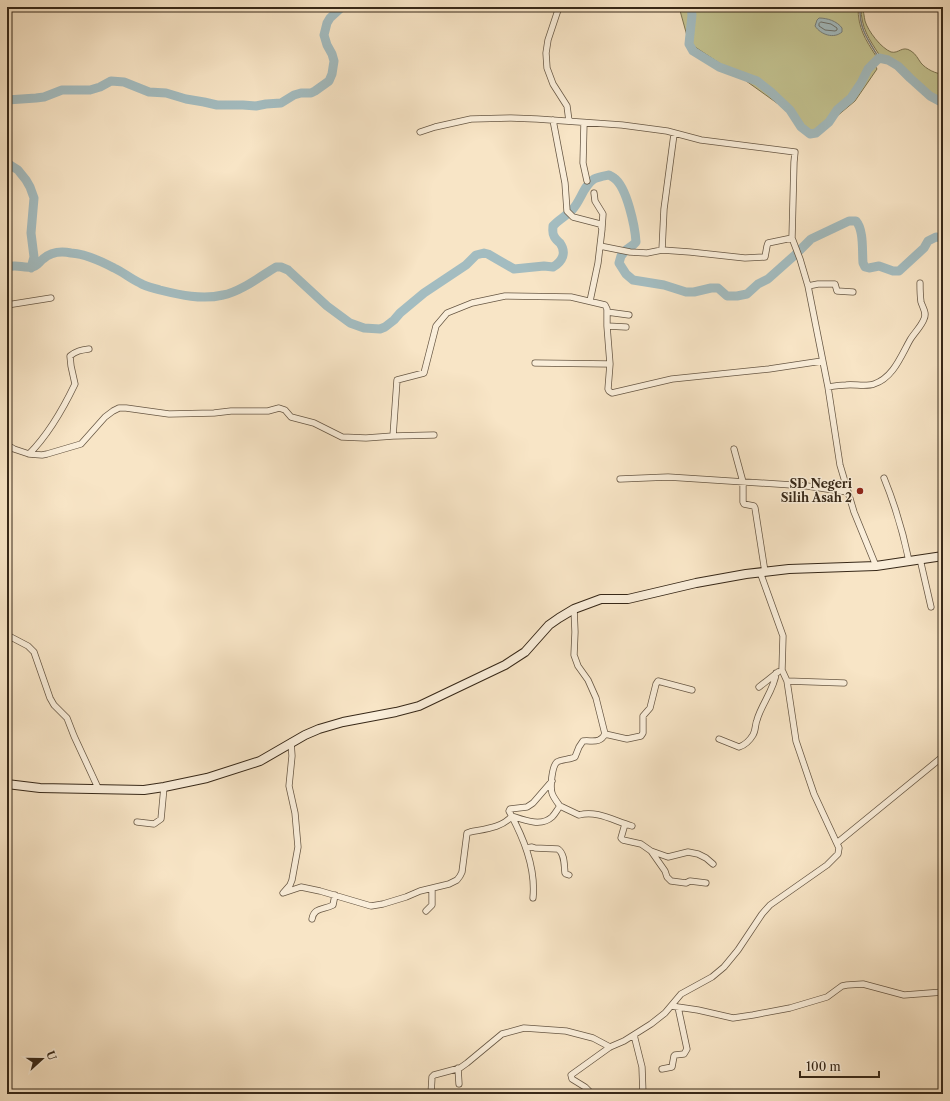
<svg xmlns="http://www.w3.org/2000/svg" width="950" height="1101" font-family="'Libre Caslon Text',serif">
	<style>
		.green { fill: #c3c391; stroke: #7d7654 }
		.water { fill: #a3bcc0; stroke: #78817d }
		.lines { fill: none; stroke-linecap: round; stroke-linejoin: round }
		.shore { stroke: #6d726c; stroke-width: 1 }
		.stream { stroke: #78817d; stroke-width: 1.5 }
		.river { stroke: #a3bcc0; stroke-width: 9 }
		.street-casing { stroke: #675744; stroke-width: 7 }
		.secondary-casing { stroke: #372818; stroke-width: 10 }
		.street { stroke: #faeeda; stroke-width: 5.5 }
		.secondary { stroke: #faeeda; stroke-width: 8 }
		.poi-dot { fill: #8f2418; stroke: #faeeda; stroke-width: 1.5 }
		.labels { text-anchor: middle; stroke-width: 3; stroke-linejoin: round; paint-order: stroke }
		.poi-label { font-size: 12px; font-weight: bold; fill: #372818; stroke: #faeeda; text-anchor: end }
	</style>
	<rect width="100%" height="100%" fill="#f8e5c6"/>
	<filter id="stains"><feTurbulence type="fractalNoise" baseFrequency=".005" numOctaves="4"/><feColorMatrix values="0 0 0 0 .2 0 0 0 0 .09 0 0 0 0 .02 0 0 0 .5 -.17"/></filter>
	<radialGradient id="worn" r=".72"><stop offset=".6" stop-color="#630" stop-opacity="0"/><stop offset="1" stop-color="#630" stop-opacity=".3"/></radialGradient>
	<path class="green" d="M679 7H858C858 28 865 39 876 56L873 62 877 69 855 101 812 137 788 111 742 78 689 43Z
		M861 7C864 11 864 16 865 21 868 31 881 48 891 52 899 54 902 45 911 51 916 54 918 59 921 63 926 69 936 74 943 74V100C933 95 924 87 915 80 904 70 896 57 880 56 869 39 861 28 861 7Z"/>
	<path class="water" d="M819 18C827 18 837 21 842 28V32C834 39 821 35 815 26L817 20Z"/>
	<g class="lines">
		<path class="shore" d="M821 22 831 24 837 28V30L835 31 825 30 819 26V24Z"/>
		<path class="stream" d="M860 7C859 29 868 40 879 58"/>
		<path class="river" d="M691 7 692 15 689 44 693 51 719 67 757 81 771 92 790 110 801 127 810 134 816 133 829 122 837 110 851 98 861 83 868 69 879 58 888 60 898 66 910 78 930 96 943 103
			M7 100 36 98 44 97 62 90H90L100 87 111 81 124 82 149 92 166 93 186 99 204 102 217 105H243L256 106 266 104 281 103 294 95 301 93H311L315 91 329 81 332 74 334 61 332 54 327 45 324 35 327 23 330 18 342 7
			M7 163 18 170 26 180 30 187 34 198 31 233 34 257 31 268
			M7 267C17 264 22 268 31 267 37 267 39 262 43 259 51 252 61 251 71 253 85 254 101 261 114 268 123 272 131 279 140 283 146 287 153 288 160 290 180 295 202 300 223 295 240 292 261 276 276 267H281L288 270 327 306 350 323 364 328 380 329 385 327 394 320 400 313 424 293 466 265 476 255 484 253 488 254 514 269 544 266 553 267C562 262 567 253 560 243 558 241 555 239 554 236 552 233 553 229 553 226 558 220 566 216 572 210 581 201 583 186 594 179 598 177 604 176 609 175 611 176 613 177 614 178 627 187 635 227 636 242L633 245 626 250 621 256 619 263 626 274 633 280 664 285 686 292H694L711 288H718L727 296H737L747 294 758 284 768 279 795 255 811 239 849 221H856C864 230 862 251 863 263L865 267 869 268 879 266 893 271H899L924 248 928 241 936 237 943 238"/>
		<defs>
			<path id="street" d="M559 7 548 40 546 53 547 68 553 84 567 106 569 121
				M553 120 565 183 567 211 573 217 600 224 602 229 598 263 590 301
				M584 123 583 163 587 181
				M420 132 435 127 471 119 511 118 537 119 622 125 667 131 701 140 795 152 794 162 792 238 800 259 808 286 828 387 840 465 854 512 876 566
				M594 193 595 201 603 214 602 228
				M600 246 630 252 647 253 662 250 690 252 745 258 765 257 767 246 768 243 792 238
				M662 250 664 209 674 134
				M808 286 818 284H835L837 291 853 292
				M7 305 51 298
				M607 312 629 315
				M607 326 626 327
				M535 363 610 364
				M828 387C834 386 840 385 846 385 855 384 866 387 874 384 893 378 901 356 910 340 914 333 921 327 924 319 927 313 923 308 921 302 920 295 920 289 920 283
				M393 436 397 380 424 373 436 326 447 313 472 303 505 296 571 297 605 305 607 309V326L610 364 608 389 609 391 612 393 672 379 769 369 822 361
				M7 445 14 449 29 454C49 434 63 409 75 384L71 366 70 356C76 351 81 350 89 349
				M734 449 743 482V502L744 504 754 506 755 508 765 572
				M29 454 42 455 47 454 81 444 105 417 113 411 119 408H126L169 414 214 413 231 411H268L279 408 285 410 291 417 314 423 342 437 366 438 393 436 434 435
				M884 478C895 505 903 532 909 561
				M620 479 668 477 807 486 847 492
				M920 559 931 607
				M7 635 28 646 34 652 50 698 54 705 67 718 74 736 99 790
				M787 681 844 683
				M759 687 778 672
				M605 734 627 739 641 736 643 733V716L650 708 656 684 658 681 692 690
				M719 739 739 747C745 745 750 740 753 735 756 730 755 724 757 720 761 705 775 688 776 673
				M291 742 292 756 289 786 295 813 298 847 292 880 290 885 283 893 301 887 320 891 371 906 383 904 406 897 420 891 449 884 457 880 460 876 462 872 467 833 470 832C484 829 502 828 512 816 524 820 541 827 552 817 555 814 557 810 560 806 557 802 553 797 552 793 550 787 552 766 557 762 560 760 571 759 575 757L579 747 583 741C592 740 600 744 605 734L596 698 588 680 578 666 574 655 575 632 574 609
				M560 806 579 815C597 810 614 821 632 826
				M137 822 154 824 161 819 164 787
				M625 824 621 838 623 840 641 844 651 851 665 871 667 877 671 881 686 883 690 881 706 883
				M837 843 941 758
				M526 848 532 847 535 848 558 849C565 854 564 865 565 873L566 874 569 875
				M651 851 668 857 688 852 698 854 706 858 713 864
				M533 898C536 867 523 837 509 811L510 809 527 807 533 803 552 781
				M426 911 432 905V889
				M312 919C314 907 324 910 333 905L335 895
				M671 1006 698 1010 733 1018 753 1015 790 1008 827 997 842 986 847 985 863 984 904 995 943 992
				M634 1035 642 1067 643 1094
				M458 1068 459 1084
				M662 1069 672 1067 674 1056 675 1055 684 1054 687 1049 678 1007
				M431 1094 432 1077 434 1075 460 1068 467 1063 502 1034 524 1028 566 1031 593 1038 610 1047
				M592 1094 585 1087 572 1079 571 1075 610 1047 624 1041 651 1024 665 1013 681 994 712 977 724 967 738 950 762 914 770 905 827 865 838 854 839 848 814 794 796 741 787 681 782 670 783 636 760 572"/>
			<path id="secondary" d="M7 784 40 788 144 790 164 787 207 778 260 761 305 735 319 729 343 722 396 712 419 706 505 665 525 652 549 625 559 618 574 609 601 599H628L696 583 746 574 789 569 876 566 943 556"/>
		</defs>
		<use href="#street" class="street-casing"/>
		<use href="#secondary" class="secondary-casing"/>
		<use href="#street" class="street"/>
		<use href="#secondary" class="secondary"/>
	</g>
	<circle class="poi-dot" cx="860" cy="491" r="4"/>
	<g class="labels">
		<g class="poi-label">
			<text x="852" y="488">SD Negeri<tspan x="852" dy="14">Silih Asah 2</tspan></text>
		</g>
	</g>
	<rect width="950" height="1101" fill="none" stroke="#f8e5c6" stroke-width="24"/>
	<rect x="8" y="8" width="934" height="1085" fill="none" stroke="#372818" stroke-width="2"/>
	<rect x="12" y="12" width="926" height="1077" fill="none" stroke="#372818"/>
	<g transform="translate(42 1059) rotate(69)" stroke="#faeeda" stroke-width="3" paint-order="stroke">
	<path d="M0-3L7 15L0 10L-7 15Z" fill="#372818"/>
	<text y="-6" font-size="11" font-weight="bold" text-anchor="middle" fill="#372818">U</text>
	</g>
	<path d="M800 1071v6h79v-6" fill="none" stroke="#372818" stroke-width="2"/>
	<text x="806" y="1071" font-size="12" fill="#372818" stroke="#faeeda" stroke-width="3" paint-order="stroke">100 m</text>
	<rect width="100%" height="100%" filter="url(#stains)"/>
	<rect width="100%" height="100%" fill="url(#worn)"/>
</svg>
